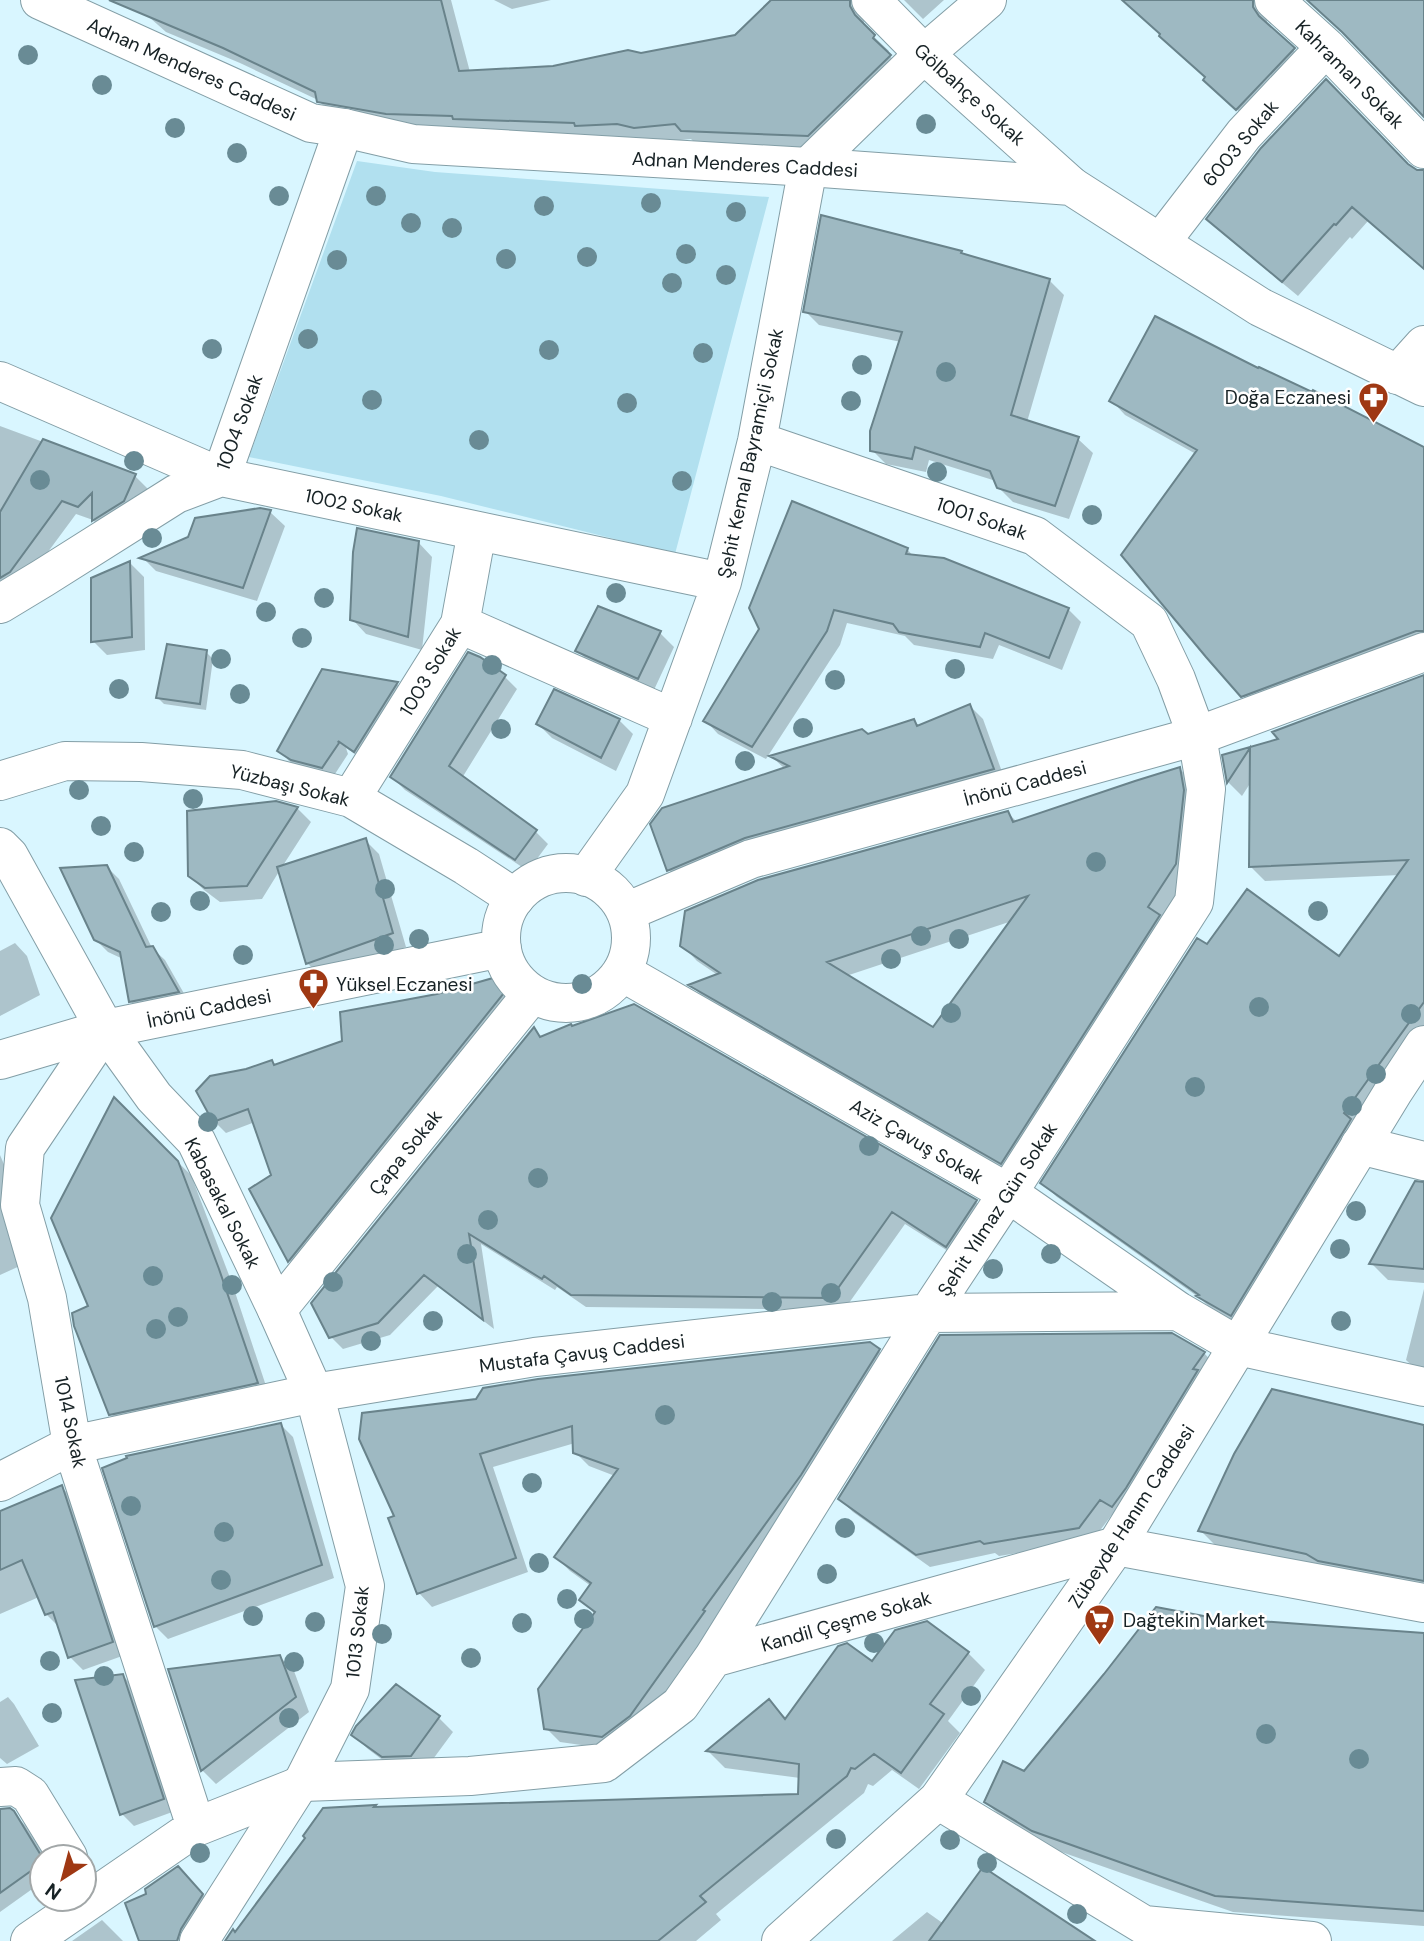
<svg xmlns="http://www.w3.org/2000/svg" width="1424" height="1941" font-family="'DM Sans',sans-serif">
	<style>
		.green { fill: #b1e0ef }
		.shadow { fill: #0003; fill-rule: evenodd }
		.building { fill: #9eb9c2; stroke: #69838b; stroke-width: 2; fill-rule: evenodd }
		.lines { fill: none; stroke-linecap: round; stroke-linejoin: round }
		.street-casing { stroke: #839ea6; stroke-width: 40 }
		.secondary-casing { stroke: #839ea6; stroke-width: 40 }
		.primary-casing { stroke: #839ea6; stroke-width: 40 }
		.street { stroke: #fff; stroke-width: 38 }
		.secondary { stroke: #fff; stroke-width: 38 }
		.primary { stroke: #fff; stroke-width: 38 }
		.tree { fill: #698b95 }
		.labels { text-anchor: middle; stroke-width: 5; stroke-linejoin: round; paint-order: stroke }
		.street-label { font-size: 19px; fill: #172225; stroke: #fff }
		.poi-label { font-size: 19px; fill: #172225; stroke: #fff; text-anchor: start }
	</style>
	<rect width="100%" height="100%" fill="#d9f6ff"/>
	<path class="green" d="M357 161 435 172 769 197 675 554 441 496 249 457Z"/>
	<path class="shadow" d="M140 0H451L470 72 554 68 641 55 805 24 770 0H870L864 11V23L870 33 889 51 887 53 905 72 823 151 697 145 691 139 650 143 403 128 333 116 318 100 240 63 166 32 141 10Z
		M494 0H551L512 9Z
		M904 0H944L923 19Z
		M1123 0H1273L1267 10V23L1272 30 1308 64 1252 124 1220 94 1207 78 1162 35Z
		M1409 166 1417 171 1424 172V269L1368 221 1352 239 1350 237 1298 296 1223 234 1208 219Z
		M961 252 964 256 1050 281 1064 295 1027 422 1078 439 1093 453 1069 519 1013 502 998 487 996 481 929 460 926 472 886 464 872 450 901 342 819 325 805 311Z
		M1111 400 1424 449V648L1257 710 1242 695 1196 454 1125 415Z
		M0 426 135 476 148 489 107 534 93 520 76 514 25 583 0 601Z
		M260 509 270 512 285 526 257 601 156 571 143 558Z
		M418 542 432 557 422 650 366 634 352 619Z
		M907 549 914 557 1068 609 1081 622 1062 670 999 645 993 659 914 645 905 636 847 623 840 645 766 759 718 734 705 720 761 629Z
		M130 563 144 577 145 650 107 655 93 641V579Z
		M660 633 674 647 653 692 591 664 577 650Z
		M206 652 213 659 206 710 164 704 158 698Z
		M323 671 397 684 407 693 365 761 346 748 348 754 333 777 303 770 289 761 279 750Z
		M505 677 517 689 462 778 536 832 548 844 528 871 405 790 392 777Z
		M1424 677V1036L1245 1329 1212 1310 1201 1299 1057 1197 1042 1183 1207 947 1339 958 1400 875 1265 881 1250 866 1251 782 1242 796 1229 783 1224 756 1282 740Z
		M970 706 983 719 1006 783 682 883 669 870 785 769 772 757 868 736 913 721 919 727Z
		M619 720 633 734 616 771 552 738 538 724Z
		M1180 769 1195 784 1191 880 1016 1178 705 999 691 985 719 976 697 961 682 945 1008 813 1018 823ZM1012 921 934 1029 846 976Z
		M297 808 311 822 282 867 365 840 379 854 406 947 322 977 307 963 280 870 262 899 220 902 204 890 189 875Z
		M106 866 119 879 152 948 165 960 190 1004 143 1013 130 1001 123 959 108 952 95 939Z
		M15 943 27 956 40 995 0 1016V951Z
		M500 978 511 989 300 1271 289 1260 251 1189 273 1176 255 1122 226 1133 214 1121 247 1071 272 1062 276 1067 344 1042 437 995Z
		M634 1006 976 1202 988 1214 959 1258 905 1224 844 1310 586 1307 557 1287 555 1290 481 1244 494 1329 438 1286 390 1335 343 1349 330 1336 534 1029 542 1038Z
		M114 1100 191 1175 232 1283 269 1395 124 1427 111 1414 90 1307Z
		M0 1155 12 1183 22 1265 0 1275Z
		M1424 1199V1283L1388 1280 1372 1264Z
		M1424 1289V1377L1406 1360Z
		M879 1351 892 1364 644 1729 616 1750 560 1742 546 1728 595 1614 581 1600 591 1586 570 1571 556 1557 615 1476 589 1466 575 1452V1443L493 1467 528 1572 432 1607 419 1593 397 1517 361 1439Z
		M1204 1353 1217 1367 1126 1519 1114 1512 1092 1541 999 1556 995 1553 930 1567 853 1512 840 1499Z
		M280 1424 293 1437 334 1578 168 1639 155 1626Z
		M1424 1426V1593L1217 1547 1201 1531Z
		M61 1487 75 1500 125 1655 83 1670 70 1657 60 1628 46 1614 39 1597 0 1614V1512Z
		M1247 1626 1424 1635V1926L1233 1912 1050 1848 1002 1818 986 1802 1025 1773Z
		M968 1653 985 1670 948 1721 960 1733 919 1789 892 1770 873 1786 868 1784 864 1793 716 1914 721 1920 696 1941H227L236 1934 307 1838 324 1809 375 1806 377 1809 799 1795 800 1778 725 1768 708 1751 769 1701 787 1719 872 1664Z
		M280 1657 294 1671 309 1712 216 1784 202 1770Z
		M123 1676 135 1688 175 1811 134 1826 122 1814Z
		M8 1697 14 1704 39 1746 7 1764 0 1758V1702Z
		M439 1718 453 1732 425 1770 397 1771 368 1749 353 1735Z
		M14 1814 25 1825 45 1857H42V1882L0 1912V1826Z
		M195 1885 219 1913 201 1941H141Z
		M927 1912 944 1924 1092 1941H892Z
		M102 1920 123 1941H72Z"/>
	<path class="building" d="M109 0H441L459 71 553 66 628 50 641 53 735 35 771 0H850V6L855 15 875 35 873 38 891 55 808 136 681 131 675 124 634 128 617 124 575 126 574 123 453 119 452 116 386 114 317 102 315 92 223 48Z
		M1122 0H1253V7L1259 16 1295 48 1236 110 1203 80 1205 77 1159 36 1160 34Z
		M1307 0H1424V117L1342 32Z
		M1326 79 1408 164 1417 170H1424V269L1352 207 1336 225 1334 224 1282 282 1206 219 1261 148Z
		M821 215 962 251 961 253 1050 279 1011 415 1079 437 1055 506 997 488 990 471 915 447 912 459 870 451V431L902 332 803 312Z
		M1155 316 1258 368 1259 367 1312 392 1313 390 1424 447V631H1416L1241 697 1206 657 1121 555 1197 450 1109 401Z
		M43 439 136 474 124 501 92 521V493L78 507 62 501 10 572 0 578V512Z
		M792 501 908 548 906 554 944 558 1069 608 1049 658 985 633 980 647 899 632 893 624 834 610 827 631 752 747 703 721 759 629 749 608Z
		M260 508 271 510 243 588 139 558 188 537 195 518Z
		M357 528 419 541 408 637 350 620 353 552Z
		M130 561 132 637 91 642V578Z
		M598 606 661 631 638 679 575 651Z
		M167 644 207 650 200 704 156 698Z
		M468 652 480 657 506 675 449 766 537 830 515 860 390 777Z
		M322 669 398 682 354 752 338 741 339 743 322 768 291 760 277 751Z
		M1424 675V1002L1344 1113 1351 1119 1231 1316 1196 1296 1199 1295 1040 1183 1197 938 1207 944 1247 889 1339 956 1408 860 1249 867 1250 748 1227 783 1222 755 1278 739 1272 732Z
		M554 689 620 719 601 758 536 724Z
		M970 704 994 769 745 838 667 871 650 824 662 808 789 766 769 756 862 729 868 734 914 719 917 726Z
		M1180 767 1184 790 1176 864 1148 907 1160 915 1001 1164 688 985 720 973 680 946 685 911 758 880 1008 811 1013 822 1135 781ZM1028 896 933 1027 827 962Z
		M276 801 298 807 247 886 205 888 188 876 187 811Z
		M366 838 393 933 306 964 277 867Z
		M107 865 146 947 153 946 179 992 129 1002 120 952 94 940 60 868Z
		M500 976 508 988 288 1262 249 1189 271 1175 248 1109 213 1122 196 1091 210 1076 246 1069 272 1060 274 1065 342 1041 340 1012 437 994Z
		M634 1004 977 1200 946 1247 892 1212 831 1298 571 1295 544 1276 542 1279 469 1234 483 1320 424 1275 378 1323 329 1338 311 1303 534 1027 540 1037 571 1024 572 1026Z
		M114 1097 178 1161 219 1269 258 1383 109 1415 74 1326 72 1313 88 1306 51 1218Z
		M1415 1181 1424 1182V1269L1369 1264Z
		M1172 1333 1205 1352 1193 1369 1198 1370 1126 1488 1112 1507 1100 1500 1079 1528 984 1544 980 1541 916 1555 838 1499 940 1335Z
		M870 1342 880 1349 801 1475 703 1610 705 1611 630 1716 602 1737 544 1729 538 1689 595 1612 579 1600 591 1583 554 1557 618 1469 573 1453 572 1426 480 1454 516 1558 417 1594 388 1518 394 1516 359 1439 362 1413 476 1399 483 1388 538 1379Z
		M1272 1389 1424 1425V1581L1318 1561 1306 1554 1198 1531 1234 1454Z
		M281 1423 322 1565 154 1627 102 1468 127 1458 126 1456Z
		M62 1485 113 1642 68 1658 53 1612 45 1615 22 1560 0 1570V1511Z
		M1156 1607 1246 1624V1620L1424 1633V1911L1215 1896 1032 1831 984 1802 1003 1761 1024 1771 1104 1674Z
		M927 1621 969 1652 930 1704 944 1714 901 1773 874 1754 855 1769 851 1768 847 1776 700 1896 706 1902 658 1941H225L233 1929 235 1932 305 1838 303 1836 323 1808 376 1805 374 1807 798 1794 799 1764 706 1751 769 1699 785 1719 838 1646 847 1643 872 1661 895 1630Z
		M280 1655 296 1697 201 1771 168 1669Z
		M123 1674 164 1799 120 1815 75 1680Z
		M396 1684 440 1716 411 1756 382 1757 351 1735 356 1726Z
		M10 1808 14 1811 42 1857V1863L0 1893V1809Z
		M178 1866 203 1894 181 1929 177 1941H139L125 1903 146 1894 145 1889Z
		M983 1867 1095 1941H929Z"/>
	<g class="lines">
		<defs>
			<path id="street" d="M871 0 924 54 1071 186
				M1274 0 1326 47 1424 149
				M1160 243 1244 134 1326 47
				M1397 375 1424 345
				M0 381 221 477 722 582
				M0 604 43 578 176 494 221 477 344 128
				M460 624 673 718
				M0 781 65 761 141 762 242 770 351 798 466 866 515 898
				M351 798 460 624 477 531
				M586 877 645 794 722 582 757 441 808 167 924 54 987 0
				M622 972 1008 1193 1178 1311 1238 1346 1424 1387
				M105 1029 25 1148 20 1205 47 1298 72 1445 196 1827
				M1360 1145 1424 1161
				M277 1310 532 994
				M0 1482 72 1445 314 1393 535 1357 929 1313 1178 1311
				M713 1658 920 1326 1008 1193 1194 902 1206 789 1197 736 1176 679 1149 622 1035 536 757 441
				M303 1782 470 1776 604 1763 680 1705 713 1658 1116 1546 1424 1603
				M0 1787 16 1786 30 1795 68 1857
				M938 1800 1144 1925 1312 1941
				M30 1941 196 1827 297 1787"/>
			<path id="secondary" d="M0 847 9 856 105 1029 154 1097 196 1141 277 1310 314 1393 365 1586 350 1689 303 1782 297 1787 199 1941
				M501 938a65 65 0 1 1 130 0a65 65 0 1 1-130 0Z
				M626 912 751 859 1197 736 1424 652
				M0 1060 105 1029 502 948"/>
			<path id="primary" d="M40 0 311 123 344 128 413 144 808 167 1071 186 1260 307 1424 387
				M781 1941 938 1800 1116 1546 1393 1092 1424 1045"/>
		</defs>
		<use href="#street" class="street-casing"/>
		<use href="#secondary" class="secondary-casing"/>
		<use href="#primary" class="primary-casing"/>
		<use href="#street" class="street"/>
		<use href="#secondary" class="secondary"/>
		<use href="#primary" class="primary"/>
	</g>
	<g class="tree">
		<circle cx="28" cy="55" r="10"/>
		<circle cx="102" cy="85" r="10"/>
		<circle cx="926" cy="124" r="10"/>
		<circle cx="175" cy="128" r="10"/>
		<circle cx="237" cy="153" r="10"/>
		<circle cx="279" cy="196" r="10"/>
		<circle cx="376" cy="196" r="10"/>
		<circle cx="651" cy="203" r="10"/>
		<circle cx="544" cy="206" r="10"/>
		<circle cx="736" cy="212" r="10"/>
		<circle cx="411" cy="223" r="10"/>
		<circle cx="452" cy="228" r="10"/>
		<circle cx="686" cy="254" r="10"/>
		<circle cx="587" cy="257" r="10"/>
		<circle cx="506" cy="259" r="10"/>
		<circle cx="337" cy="260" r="10"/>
		<circle cx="726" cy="275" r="10"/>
		<circle cx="672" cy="283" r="10"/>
		<circle cx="308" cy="339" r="10"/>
		<circle cx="212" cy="349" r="10"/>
		<circle cx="549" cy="350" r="10"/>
		<circle cx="703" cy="353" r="10"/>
		<circle cx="862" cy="365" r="10"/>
		<circle cx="946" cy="372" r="10"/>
		<circle cx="372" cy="400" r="10"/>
		<circle cx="851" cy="401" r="10"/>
		<circle cx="627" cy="403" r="10"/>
		<circle cx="479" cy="440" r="10"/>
		<circle cx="134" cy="461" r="10"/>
		<circle cx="937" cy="472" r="10"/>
		<circle cx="40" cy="480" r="10"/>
		<circle cx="682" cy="481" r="10"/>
		<circle cx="1092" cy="515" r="10"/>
		<circle cx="152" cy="538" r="10"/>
		<circle cx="616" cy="593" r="10"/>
		<circle cx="324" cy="598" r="10"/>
		<circle cx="266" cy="612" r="10"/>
		<circle cx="302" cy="638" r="10"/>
		<circle cx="221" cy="659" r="10"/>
		<circle cx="492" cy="665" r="10"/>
		<circle cx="955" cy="669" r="10"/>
		<circle cx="835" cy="680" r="10"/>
		<circle cx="119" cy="689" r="10"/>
		<circle cx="240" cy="694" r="10"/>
		<circle cx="803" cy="728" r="10"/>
		<circle cx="501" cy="729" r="10"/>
		<circle cx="745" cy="761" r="10"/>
		<circle cx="79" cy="790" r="10"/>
		<circle cx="193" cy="799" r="10"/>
		<circle cx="101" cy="826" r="10"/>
		<circle cx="134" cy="852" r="10"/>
		<circle cx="1096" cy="862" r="10"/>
		<circle cx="385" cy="889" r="10"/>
		<circle cx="200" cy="901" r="10"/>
		<circle cx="1318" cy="911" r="10"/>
		<circle cx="161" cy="912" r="10"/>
		<circle cx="921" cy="936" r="10"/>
		<circle cx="419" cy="939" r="10"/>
		<circle cx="959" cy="939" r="10"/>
		<circle cx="384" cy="945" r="10"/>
		<circle cx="243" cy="955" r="10"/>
		<circle cx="891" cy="959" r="10"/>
		<circle cx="582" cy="984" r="10"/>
		<circle cx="1259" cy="1007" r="10"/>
		<circle cx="951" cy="1013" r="10"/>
		<circle cx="1411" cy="1014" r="10"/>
		<circle cx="1376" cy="1074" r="10"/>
		<circle cx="1195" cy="1087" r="10"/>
		<circle cx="1352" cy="1106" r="10"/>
		<circle cx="208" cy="1122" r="10"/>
		<circle cx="869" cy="1146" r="10"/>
		<circle cx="538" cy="1178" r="10"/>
		<circle cx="1356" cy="1211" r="10"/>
		<circle cx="488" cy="1220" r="10"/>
		<circle cx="1340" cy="1249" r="10"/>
		<circle cx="467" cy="1254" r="10"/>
		<circle cx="1051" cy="1254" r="10"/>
		<circle cx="993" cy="1269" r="10"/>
		<circle cx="153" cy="1276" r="10"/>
		<circle cx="333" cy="1282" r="10"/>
		<circle cx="232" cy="1285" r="10"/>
		<circle cx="831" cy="1293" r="10"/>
		<circle cx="772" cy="1302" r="10"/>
		<circle cx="178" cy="1317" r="10"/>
		<circle cx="433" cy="1321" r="10"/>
		<circle cx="1341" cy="1321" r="10"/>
		<circle cx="156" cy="1329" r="10"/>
		<circle cx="371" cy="1341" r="10"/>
		<circle cx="665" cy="1415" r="10"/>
		<circle cx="532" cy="1483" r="10"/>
		<circle cx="131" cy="1506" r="10"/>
		<circle cx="845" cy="1528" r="10"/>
		<circle cx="224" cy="1532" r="10"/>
		<circle cx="539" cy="1563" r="10"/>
		<circle cx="827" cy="1574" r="10"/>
		<circle cx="221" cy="1580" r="10"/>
		<circle cx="567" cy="1599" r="10"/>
		<circle cx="253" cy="1616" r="10"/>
		<circle cx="584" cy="1619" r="10"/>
		<circle cx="315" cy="1622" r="10"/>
		<circle cx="522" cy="1623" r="10"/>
		<circle cx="382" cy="1634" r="10"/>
		<circle cx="874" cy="1643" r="10"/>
		<circle cx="471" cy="1658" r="10"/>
		<circle cx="50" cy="1661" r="10"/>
		<circle cx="294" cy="1662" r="10"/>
		<circle cx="104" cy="1676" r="10"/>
		<circle cx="971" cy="1696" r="10"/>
		<circle cx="52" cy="1713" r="10"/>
		<circle cx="289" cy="1718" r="10"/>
		<circle cx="1266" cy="1734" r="10"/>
		<circle cx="1359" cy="1759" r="10"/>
		<circle cx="836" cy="1839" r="10"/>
		<circle cx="950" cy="1840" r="10"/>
		<circle cx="200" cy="1853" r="10"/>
		<circle cx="987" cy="1863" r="10"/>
		<circle cx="1077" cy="1914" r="10"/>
	</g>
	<defs>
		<symbol id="pharmacy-pin" viewBox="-11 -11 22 30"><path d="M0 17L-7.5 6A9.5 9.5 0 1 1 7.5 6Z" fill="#9f3813" stroke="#fff"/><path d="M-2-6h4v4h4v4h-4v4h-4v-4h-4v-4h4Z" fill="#fff"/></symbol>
		<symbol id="supermarket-pin" viewBox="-11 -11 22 30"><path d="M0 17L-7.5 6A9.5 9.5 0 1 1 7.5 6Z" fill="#9f3813" stroke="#fff"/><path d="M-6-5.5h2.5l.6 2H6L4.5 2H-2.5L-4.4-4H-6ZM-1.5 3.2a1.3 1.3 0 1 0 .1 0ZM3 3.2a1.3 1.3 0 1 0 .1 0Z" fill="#fff"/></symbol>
	</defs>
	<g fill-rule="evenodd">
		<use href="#pharmacy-pin" x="1356" y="380" width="35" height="47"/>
		<use href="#pharmacy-pin" x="296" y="966" width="35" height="47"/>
		<use href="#supermarket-pin" x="1082" y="1602" width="35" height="47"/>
	</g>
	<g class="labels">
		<g class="street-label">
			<text transform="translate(192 69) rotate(24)" y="7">Adnan Menderes Caddesi</text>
			<text transform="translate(1350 74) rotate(45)" y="7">Kahraman Sokak</text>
			<text transform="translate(970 94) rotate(42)" y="7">Gölbahçe Sokak</text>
			<text transform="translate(1240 143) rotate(-50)" y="7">6003 Sokak</text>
			<text transform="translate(745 164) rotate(3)" y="7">Adnan Menderes Caddesi</text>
			<text transform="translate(239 422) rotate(-70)" y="7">1004 Sokak</text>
			<text transform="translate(750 453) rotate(-78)" y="7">Şehit Kemal Bayramiçli Sokak</text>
			<text transform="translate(354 505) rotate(12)" y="7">1002 Sokak</text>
			<text transform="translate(982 518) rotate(19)" y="7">1001 Sokak</text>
			<text transform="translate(430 671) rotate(-59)" y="7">1003 Sokak</text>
			<text transform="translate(1025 783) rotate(-15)" y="7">İnönü Caddesi</text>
			<text transform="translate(290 785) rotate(14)" y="7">Yüzbaşı Sokak</text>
			<text transform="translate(209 1008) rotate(-12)" y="7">İnönü Caddesi</text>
			<text transform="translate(917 1141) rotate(30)" y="7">Aziz Çavuş Sokak</text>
			<text transform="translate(405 1152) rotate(-51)" y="7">Çapa Sokak</text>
			<text transform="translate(223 1203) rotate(63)" y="7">Kabasakal Sokak</text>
			<text transform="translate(997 1209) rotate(-57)" y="7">Şehit Yılmaz Gün Sokak</text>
			<text transform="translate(582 1353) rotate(-7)" y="7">Mustafa Çavuş Caddesi</text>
			<text transform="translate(71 1422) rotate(78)" y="7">1014 Sokak</text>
			<text transform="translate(1131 1516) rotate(-57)" y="7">Zübeyde Hanım Caddesi</text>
			<text transform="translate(846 1621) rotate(-16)" y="7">Kandil Çeşme Sokak</text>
			<text transform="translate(357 1632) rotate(-84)" y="7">1013 Sokak</text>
		</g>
		<g class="poi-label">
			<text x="1351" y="404" text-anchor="end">Doğa Eczanesi</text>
			<text x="336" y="991">Yüksel Eczanesi</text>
			<text x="1123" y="1627">Dağtekin Market</text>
		</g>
	</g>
	<g transform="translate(63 1878) rotate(216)"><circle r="33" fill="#ffffff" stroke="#a2a7a8" stroke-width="2"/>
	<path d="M0-5L12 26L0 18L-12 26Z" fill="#9f3813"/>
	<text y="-10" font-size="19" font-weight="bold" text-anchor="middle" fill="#172225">N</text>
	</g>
</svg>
